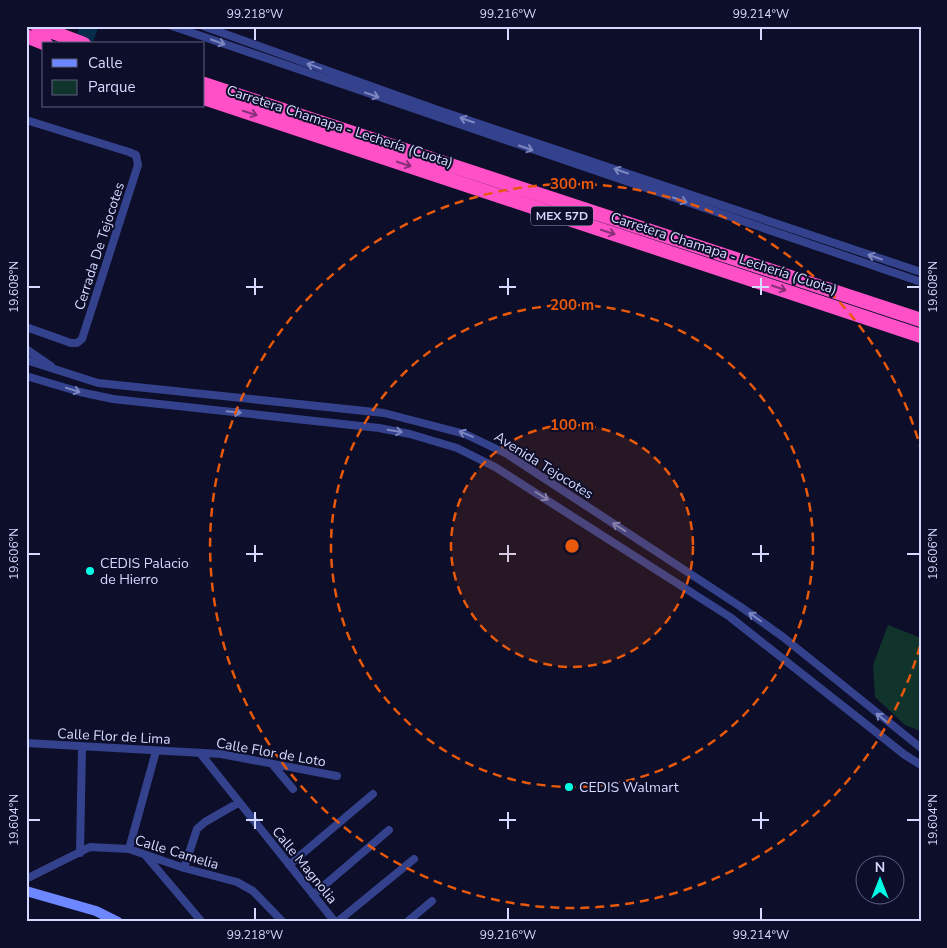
<svg xmlns="http://www.w3.org/2000/svg" width="947" height="948" font-family="'Nunito Sans',sans-serif">
	<style>
		.green { fill: #10342b }
		.water { fill: #052c4a }
		.lines { fill: none; stroke-linecap: round; stroke-linejoin: round }
		.street { stroke: #34428d; stroke-width: 8 }
		.secondary { stroke: #6c87ff; stroke-width: 10 }
		.highway { stroke: #ff50c8; stroke-width: 14 }
		.oneway { stroke: #7c86c0 }
		.oneway2 { stroke: #862f78 }
		.ticks { fill: none; stroke: #d5d9ff; stroke-width: 2 }
		.ring { fill: none; stroke: #e8590c; stroke-width: 2.5; stroke-dasharray: 9 6 }
		.poi-dot { fill: #01ffe5; stroke: #0d0e29; stroke-width: 2 }
		.labels { text-anchor: middle; stroke-width: 4; stroke-linejoin: round; paint-order: stroke }
		.shield { fill: #0d0e29; stroke: #999cbf; stroke-width: 1 }
		.shield-label { font-size: 12px; font-weight: bold; fill: #d5d9ff }
		.street-label { font-size: 14px; fill: #d5d9ff; stroke: #0d0e29 }
		.poi-label { font-size: 14px; fill: #d5d9ff; stroke: #0d0e29; text-anchor: start }
		.centre { fill: #e8590c; stroke: #0d0e29; stroke-width: 2.5 }
		.ring-label { font-size: 15px; text-anchor: middle; font-weight: bold; fill: #e8590c; stroke: #0d0e29; stroke-width: 4; stroke-linejoin: round; paint-order: stroke }
		.neatline { fill: none; stroke: #d5d9ff; stroke-width: 2 }
		.ticks-label { font-size: 12px; text-anchor: middle; fill: #d5d9ff }
	</style>
	<rect width="100%" height="100%" fill="#0d0e29"/>
	<path class="green" d="M888 625 921 638 920 731 905 725 875 697 873 665Z"/>
	<path class="water" d="M80 26H99L92 44H73Z"/>
	<g class="lines">
		<path class="street" d="M172 26 921 282
			M203 26 435 109 921 272
			M26 120 129 152 136 155 138 165 82 339 77 343H71L26 327
			M26 349 51 366
			M26 360 98 383 384 413 465 434 507 454 741 607 783 637 921 748
			M26 376 80 392 113 399 379 428 410 434 457 448 495 467 730 617 905 755 921 765
			M26 743 221 754 337 776
			M200 753 335 922
			M273 765 293 789
			M129 849 156 751
			M80 853 82 748
			M146 856 202 922
			M289 865 373 794
			M184 868 197 829 205 822 238 803
			M26 879 90 847 129 849 184 868 237 882 253 891 283 922
			M313 895 389 830
			M337 922 414 859
			M407 922 432 901"/>
		<path class="secondary" d="M26 891 96 911 118 922"/>
		<path class="highway" d="M37 26 84 44
			M26 36 46 44
			M204 84 921 320
			M204 98 921 336"/>
	</g>
	<defs><path id="oneway-shaft" d="M-6 0H5M1.5-3L5.5 0L1.5 3" fill="none" stroke-width="1.6" stroke-linecap="round" stroke-linejoin="round" transform="scale(1.25)"/></defs>
	<g class="oneway">
		<use href="#oneway-shaft" transform="translate(218 42) rotate(19)"/>
		<use href="#oneway-shaft" transform="translate(314 66) rotate(-160)"/>
		<use href="#oneway-shaft" transform="translate(372 95) rotate(19)"/>
		<use href="#oneway-shaft" transform="translate(467 120) rotate(-161)"/>
		<use href="#oneway-shaft" transform="translate(526 148) rotate(19)"/>
		<use href="#oneway-shaft" transform="translate(621 171) rotate(-161)"/>
		<use href="#oneway-shaft" transform="translate(680 200) rotate(19)"/>
		<use href="#oneway-shaft" transform="translate(875 257) rotate(-161)"/>
		<use href="#oneway-shaft" transform="translate(73 390) rotate(17)"/>
		<use href="#oneway-shaft" transform="translate(234 412) rotate(6)"/>
		<use href="#oneway-shaft" transform="translate(395 431) rotate(10)"/>
		<use href="#oneway-shaft" transform="translate(466 434) rotate(-158)"/>
		<use href="#oneway-shaft" transform="translate(542 496) rotate(32)"/>
		<use href="#oneway-shaft" transform="translate(619 527) rotate(-147)"/>
		<use href="#oneway-shaft" transform="translate(755 617) rotate(-145)"/>
		<use href="#oneway-shaft" transform="translate(882 718) rotate(-141)"/>
	</g>
	<g class="oneway2">
		<use href="#oneway-shaft" transform="translate(250 113) rotate(18)"/>
		<use href="#oneway-shaft" transform="translate(404 164) rotate(18)"/>
		<use href="#oneway-shaft" transform="translate(608 232) rotate(18)"/>
		<use href="#oneway-shaft" transform="translate(779 288) rotate(19)"/>
	</g>
	<path class="ticks" d="M255 28V40M508 28V40M761 28V40M255 278V295M508 278V295M761 278V295M28 287H40M246 287H263M499 287H516M752 287H769M907 287H920M255 545V562M508 545V562M761 545V562M28 554H40M246 554H263M499 554H516M752 554H769M907 554H920M255 812V829M508 812V829M761 812V829M28 820H40M246 820H263M499 820H516M752 820H769M907 820H920M255 908V920M508 908V920M761 908V920"/>
	<circle cx="572" cy="546" r="121" fill="#e8590c" fill-opacity=".12"/>
	<g class="ring">
		<circle cx="572" cy="546" r="121"/>
		<circle cx="572" cy="546" r="241"/>
		<path d="M920 646A362 362 0 1 1 920 446"/>
	</g>
	<g class="poi-dot">
		<circle cx="90" cy="571" r="5"/>
		<circle cx="569" cy="787" r="5"/>
	</g>
	<g class="labels">
		<rect class="shield" x="531" y="206.5" width="62" height="19" rx="4"/>
		<g class="shield-label">
			<text x="562" y="220">MEX 57D</text>
		</g>
		<g class="street-label">
			<text transform="translate(340 126) rotate(18)" y="5">Carretera Chamapa - Lechería (Cuota)</text>
			<text transform="translate(99 246) rotate(-72)" y="5">Cerrada De Tejocotes</text>
			<text transform="translate(724 253) rotate(18)" y="5">Carretera Chamapa - Lechería (Cuota)</text>
			<text transform="translate(544 465) rotate(32)" y="5">Avenida Tejocotes</text>
			<text transform="translate(114 736) rotate(3)" y="5">Calle Flor de Lima</text>
			<text transform="translate(271 752) rotate(10)" y="5">Calle Flor de Loto</text>
			<text transform="translate(177 852) rotate(17)" y="5">Calle Camelia</text>
			<text transform="translate(305 865) rotate(51)" y="5">Calle Magnolia</text>
		</g>
		<g class="poi-label">
			<text x="100" y="568">CEDIS Palacio<tspan x="100" dy="16">de Hierro</tspan></text>
			<text x="579" y="792">CEDIS Walmart</text>
		</g>
	</g>
	<circle cx="572" cy="546" r="8" class="centre"/>
	<g class="ring-label">
		<text x="572" y="189">300 m</text>
		<text x="572" y="310">200 m</text>
		<text x="572" y="430">100 m</text>
	</g>
	<rect width="947" height="948" fill="none" stroke="#0d0e29" stroke-width="55"/>
	<rect x="42" y="42" width="162" height="65" fill="#0d0e29" stroke="#5d5f7f"/>
	<rect x="52" y="59" width="25" height="8" fill="#6c87ff" stroke="#5d5f7f"/>
	<text x="88" y="68" font-size="15" fill="#d5d9ff">Calle</text>
	<rect x="52" y="80" width="25" height="15" fill="#10342b" stroke="#5d5f7f"/>
	<text x="88" y="92" font-size="15" fill="#d5d9ff">Parque</text>
	<g transform="translate(880 880)"><circle r="24" fill="#0d0e29" stroke="#5d5f7f"/>
	<path d="M0-4L9 19L0 12L-9 19Z" fill="#01ffe5"/>
	<text y="-8" font-size="14" font-weight="bold" text-anchor="middle" fill="#d5d9ff">N</text>
	</g>
	<rect x="28" y="28" width="892" height="892" class="neatline"/>
	<g class="ticks-label">
		<text x="255" y="18">99.218°W</text>
		<text x="508" y="18">99.216°W</text>
		<text x="761" y="18">99.214°W</text>
		<text transform="translate(14 287) rotate(-90)" y="4">19.608°N</text>
		<text transform="translate(933 287) rotate(-90)" y="4">19.608°N</text>
		<text transform="translate(14 554) rotate(-90)" y="4">19.606°N</text>
		<text transform="translate(933 554) rotate(-90)" y="4">19.606°N</text>
		<text transform="translate(14 820) rotate(-90)" y="4">19.604°N</text>
		<text transform="translate(933 820) rotate(-90)" y="4">19.604°N</text>
		<text x="255" y="939">99.218°W</text>
		<text x="508" y="939">99.216°W</text>
		<text x="761" y="939">99.214°W</text>
	</g>
</svg>
